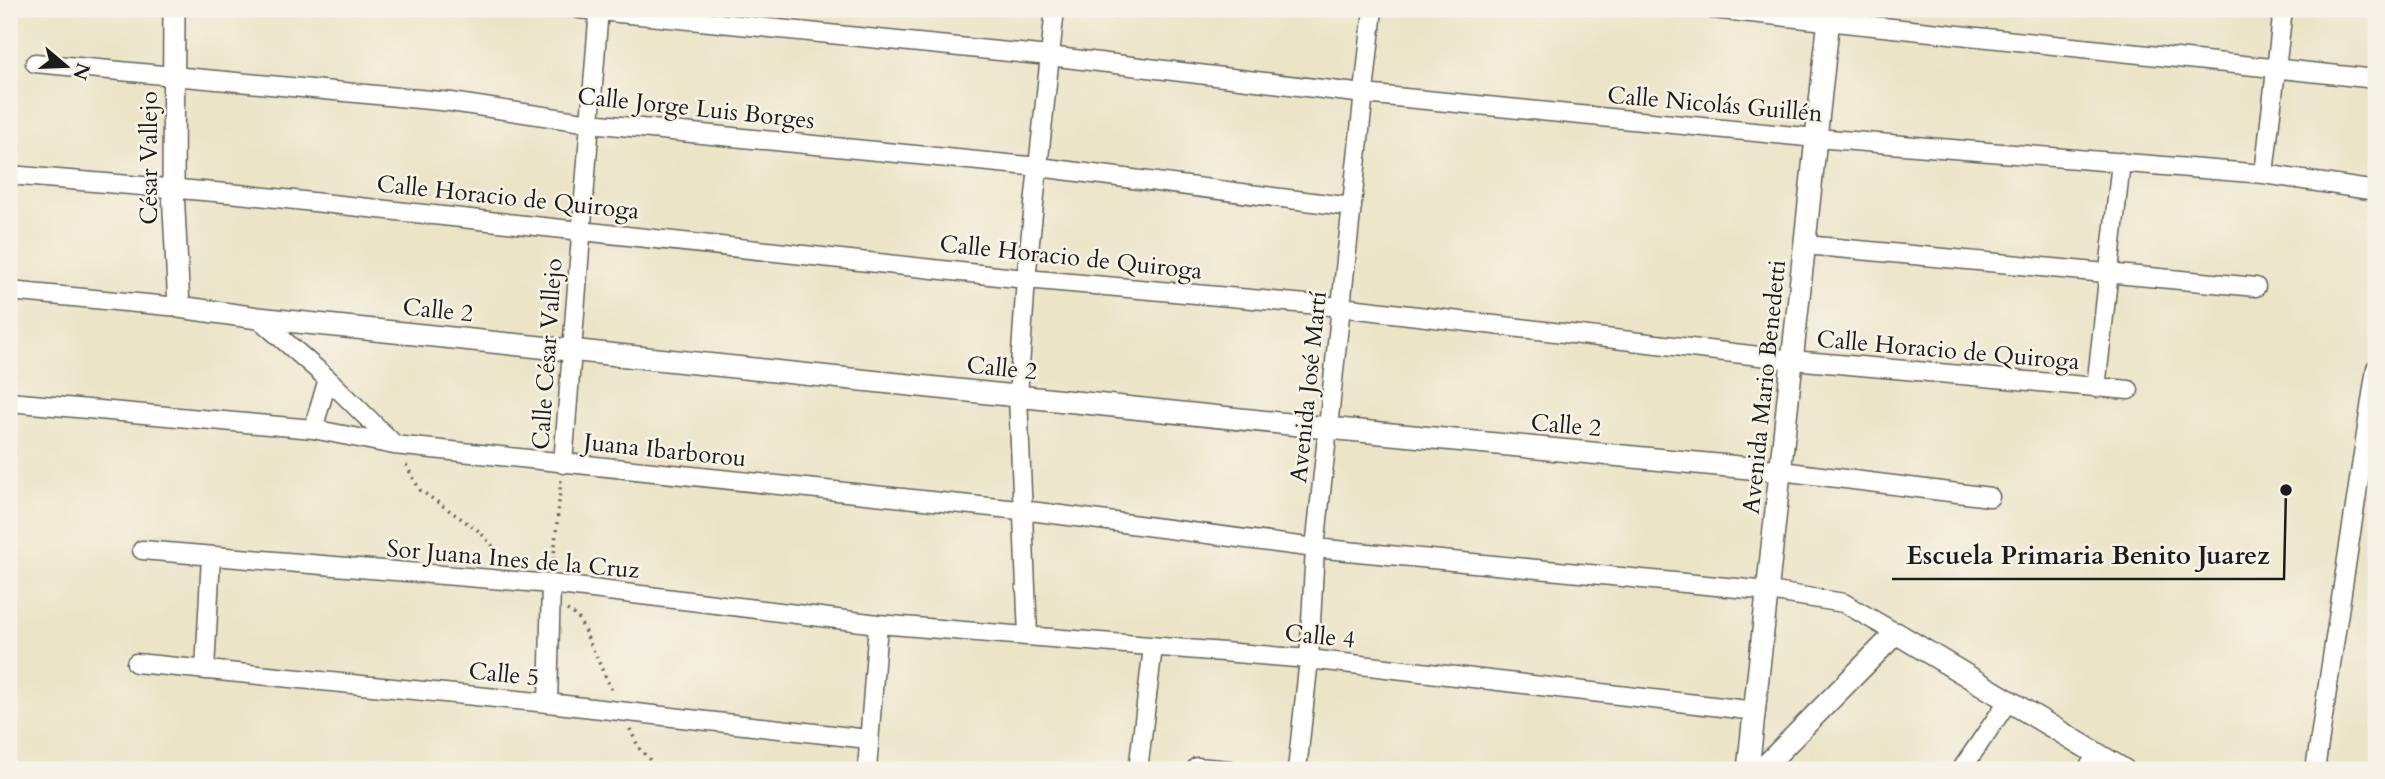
<svg xmlns="http://www.w3.org/2000/svg" width="2385" height="779" font-family="Cardo,serif">
	<style>
		.lines { fill: none; stroke-linecap: round; stroke-linejoin: round }
		.minor-casing { stroke: #646258; stroke-width: 21 }
		.tertiary-casing { stroke: #646258; stroke-width: 24 }
		.path { stroke: #646258; stroke-width: 3.5; stroke-dasharray: 2 5; stroke-linecap: butt }
		.minor { stroke: #fff; stroke-width: 18 }
		.tertiary { stroke: #fff; stroke-width: 21 }
		.labels { text-anchor: middle; stroke-width: 5; stroke-linejoin: round; paint-order: stroke }
		.street-label { font-size: 24px; fill: #1c1c1c; stroke: #f7f3e8 }
		.leader { fill: none; stroke: #1c1c1c; stroke-width: 2.5 }
		.callout-dot { fill: #1c1c1c; stroke: #f7f3e8; stroke-width: 2.5 }
		.callout-label { font-size: 26px; text-anchor: middle; font-weight: bold; fill: #1c1c1c; stroke: #f7f3e8; stroke-width: 5; stroke-linejoin: round; paint-order: stroke }
	</style>
	<rect width="100%" height="100%" fill="#f7f3e8"/>
	<filter id="ink" filterUnits="userSpaceOnUse"><feTurbulence type="fractalNoise" baseFrequency=".0143" numOctaves="2"/><feDisplacementMap in="SourceGraphic" scale="14" xChannelSelector="R" yChannelSelector="G"/><feConvolveMatrix kernelMatrix="1 2 1 2 8 2 1 2 1" color-interpolation-filters="sRGB"/></filter>
	<filter id="wash" filterUnits="userSpaceOnUse"><feTurbulence type="fractalNoise" baseFrequency=".00686" numOctaves="4" result="noise"/><feDisplacementMap in="SourceGraphic" scale="28" xChannelSelector="R" yChannelSelector="G"/><feGaussianBlur stdDeviation="1.57" result="paint"/><feColorMatrix in="noise" values="0 0 0 0 0 0 0 0 0 0 0 0 0 0 0 0 0 1.4 0 .05"/><feComposite in="paint" operator="in"/></filter>
	<g filter="url(#wash)">
		<rect width="100%" height="100%" fill="#ebe4c7"/>
	</g>
	<g filter="url(#ink)">
		<g class="lines">
			<defs>
				<path id="minor" d="M579 9 1049 56 1364 94 1816 138 2264 174 2376 191
					M1712 9 2376 79
					M35 63 451 102 590 123 1039 167 1352 207
					M2264 174 2283 9
					M9 175 239 194 1026 279 1341 307 1793 360 2129 390
					M1805 245 2256 287
					M9 291 179 307
					M258 318 328 379 394 444
					M2096 388 2121 162
					M9 402 313 429 394 445 1038 512 1315 548 1769 591 1844 603 1896 633
					M313 429 328 379
					M563 464 599 9
					M1781 471 1990 497
					M142 550 551 584 878 624 1309 659 1756 711
					M1028 636 1018 396 1026 279 1055 9
					M136 663 548 703 868 739
					M205 670 211 556
					M548 703 551 584
					M1197 767 1230 770
					M867 770 878 624
					M1138 770 1153 647
					M1297 770 1309 659 1315 548 1373 9
					M1961 770 2009 700
					M2087 770 2097 754
					M2315 770 2376 368"/>
				<path id="tertiary" d="M174 9 173 190 179 307 258 318 1328 428 1781 471
					M1748 770 1830 9
					M1761 770 1896 633 2124 770"/>
			</defs>
			<use href="#minor" class="minor-casing"/>
			<use href="#tertiary" class="tertiary-casing"/>
			<path class="path" d="M406 465 420 490 479 531 507 562
				M553 566 561 480
				M567 610 578 617 613 693
				M630 729 639 748 659 770"/>
			<use href="#minor" class="minor"/>
			<use href="#tertiary" class="tertiary"/>
		</g>
	</g>
	<g class="labels">
		<g class="street-label">
			<text transform="translate(1715 104) rotate(5)" y="8">Calle Nicolás Guillén</text>
			<text transform="translate(696 108) rotate(6)" y="8">Calle Jorge Luis Borges</text>
			<text transform="translate(149 158) rotate(-90)" y="8">César Vallejo</text>
			<text transform="translate(508 197) rotate(6)" y="8">Calle Horacio de Quiroga</text>
			<text transform="translate(1071 257) rotate(6)" y="8">Calle Horacio de Quiroga</text>
			<text transform="translate(438 310) rotate(6)" y="8">Calle 2</text>
			<text transform="translate(1948 350) rotate(5)" y="8">Calle Horacio de Quiroga</text>
			<text transform="translate(547 354) rotate(-86)" y="8">Calle César Vallejo</text>
			<text transform="translate(1002 368) rotate(6)" y="8">Calle 2</text>
			<text transform="translate(1308 387) rotate(-84)" y="8">Avenida José Martí</text>
			<text transform="translate(1764 387) rotate(-84)" y="8">Avenida Mario Benedetti</text>
			<text transform="translate(1566 425) rotate(5)" y="8">Calle 2</text>
			<text transform="translate(665 450) rotate(6)" y="8">Juana Ibarborou</text>
			<text transform="translate(513 559) rotate(5)" y="8">Sor Juana Ines de la Cruz</text>
			<text transform="translate(1320 636) rotate(6)" y="8">Calle 4</text>
			<text transform="translate(504 674) rotate(6)" y="8">Calle 5</text>
		</g>
	</g>
	<path class="leader" d="M2286 490L2284 579H1892"/>
	<circle class="callout-dot" cx="2286" cy="490" r="7"/>
	<g class="callout-label">
		<text x="2088" y="564">Escuela Primaria Benito Juarez</text>
	</g>
	<rect width="2385" height="779" fill="none" stroke="#f7f3e8" stroke-width="35"/>
	<g transform="translate(66 66) rotate(109)" stroke="#f7f3e8" stroke-width="5" paint-order="stroke">
	<path d="M0-5L12 26L0 18L-12 26Z" fill="#1c1c1c"/>
	<text y="-10" font-size="19" font-weight="bold" text-anchor="middle" fill="#1c1c1c">N</text>
	</g>
</svg>
